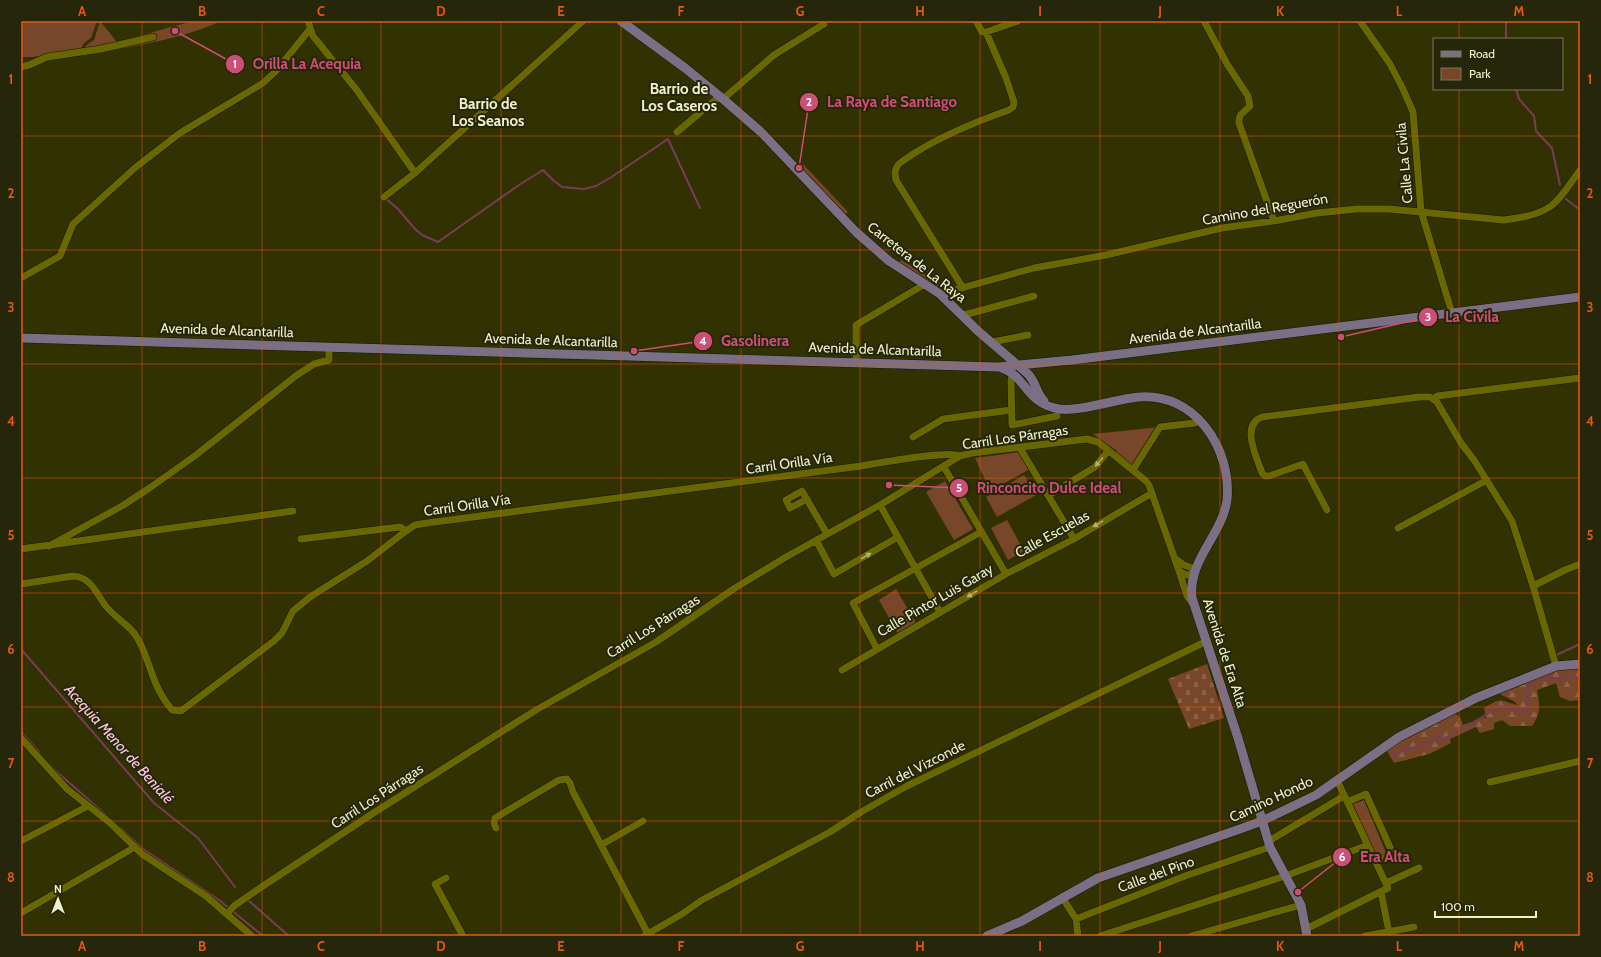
<svg xmlns="http://www.w3.org/2000/svg" width="1601" height="957" font-family="Cabin,sans-serif">
	<style>
		.forest { fill: url(#forest-firs) }
		.cemetery { fill: url(#cemetery-stones) }
		.park { fill: #784629 }
		.lines { fill: none; stroke-linecap: round; stroke-linejoin: round }
		.stream { stroke: #763d5a; stroke-width: 2 }
		.minor-casing { stroke: #181800; stroke-width: 8 }
		.major-casing { stroke: #181800; stroke-width: 10 }
		.minor { stroke: #686702; stroke-width: 7 }
		.major { stroke: #7a6f85; stroke-width: 9 }
		.oneway { fill: #b2b36f }
		.grid { fill: none; stroke: #e8590c; stroke-width: 1; stroke-opacity: 0.55 }
		.labels { text-anchor: middle; stroke-width: 4; stroke-linejoin: round; paint-order: stroke }
		.street-label { font-size: 14px; fill: #eff1c8; stroke: #26260b }
		.neighbourhood-label { font-size: 15px; font-weight: bold; fill: #eff1c8; stroke: #26260b }
		.water-label { font-size: 15px; font-style: italic; fill: #fec7e0; stroke: #26260b }
		.leader { fill: none; stroke: #cd4e76; stroke-width: 1.5 }
		.callout-dot { fill: #cd4e76; stroke: #26260b; stroke-width: 1.5 }
		.mark-label { font-size: 12px; text-anchor: middle; font-weight: bold; fill: #fff }
		.callout-label { font-size: 15px; text-anchor: middle; font-weight: bold; fill: #cd4e76; stroke: #26260b; stroke-width: 4; stroke-linejoin: round; paint-order: stroke }
		.neatline { fill: none; stroke: #e8590c; stroke-width: 1.5 }
		.grid-label { font-size: 13px; text-anchor: middle; font-weight: bold; fill: #e8590c }
	</style>
	<defs>
		<pattern id="forest-firs" width="22" height="20" patternUnits="userSpaceOnUse"><rect width="22" height="20" fill="#784629"/><path d="M5 1l3.5 6h-7zM16 11l3.5 6h-7z" fill="#8c6147"/></pattern>
		<pattern id="cemetery-stones" width="16" height="16" patternUnits="userSpaceOnUse"><rect width="16" height="16" fill="#784629"/><path d="M2 7V4a2 2 0 0 1 4 0v3zM10 15v-3a2 2 0 0 1 4 0v3z" fill="#8c6147"/></pattern>
	</defs>
	<rect width="100%" height="100%" fill="#313101"/>
	<path class="forest" d="M1557 668H1580V700L1570 701 1560 697 1556 683 1537 690C1540 705 1541 713 1532 726H1510L1502 720 1494 723V729L1480 733 1476 727 1450 739 1451 743 1429 754 1394 763 1387 751 1396 743 1413 734 1434 725 1438 720 1453 712 1460 717 1463 725 1486 717 1484 708C1503 696 1499 701 1518 705L1515 702 1500 694 1499 690Z"/>
	<path class="cemetery" d="M1207 664 1224 718 1189 729 1168 679Z"/>
	<path class="park" d="M21 21H97L91 38 84 43 80 50 33 57H21Z
		M100 21 117 42 193 21H221C181 40 127 47 83 56 83 47 86 45 94 40Z
		M803 164 848 212 844 215 799 168Z
		M901 260 947 287 943 289 938 288 898 264Z
		M1160 427 1133 470 1116 457 1117 451 1093 434Z
		M1020 452 1030 469 992 490 985 480 975 458Z
		M1024 475 1036 495 997 517 986 497Z
		M945 481 973 529 954 540 926 492Z
		M1007 520 1024 551 1008 560 991 528Z
		M896 589 916 623 898 634 879 600Z
		M1364 800 1387 855 1377 859 1353 804Z"/>
	<g class="lines">
		<path class="stream" d="M1506 21V39
			M1516 89 1519 99 1534 116 1536 131 1552 148 1560 185
			M385 198 398 209 415 229 422 235 438 242 519 185 543 170 553 180 562 187 584 189 596 186 610 178 668 139 700 208
			M1566 199 1580 210
			M21 649 154 803 198 838 235 887
			M1550 658 1580 644
			M21 732 39 752
			M1393 754 1450 736 1501 706 1526 712 1528 686 1534 679 1580 677
			M49 765 106 815
			M119 827 143 849 219 900 263 936
			M249 901 289 936"/>
		<defs>
			<path id="minor" d="M308 21 313 36 356 89 415 173 583 21
				M1204 21 1227 64 1248 96 1250 106C1245 112 1238 113 1239 123L1274 221
				M1360 21 1390 64 1403 89 1413 112 1421 211 1452 313
				M986 32 1018 21
				M21 67 29 65 47 57 101 49 153 37
				M723 99 774 55 824 24
				M677 132 720 96
				M384 197 415 173
				M21 278 60 256 73 224 136 167 180 133 263 83 276 71 310 29
				M963 288 896 180C895 175 894 170 898 165 901 161 908 158 913 154 943 135 975 122 1009 110L1013 107 1014 102 1006 78 986 32H982L976 21
				M940 294 1034 268 1106 255 1222 228 1274 221 1317 213 1357 209H1389L1503 220C1518 218 1537 216 1551 206 1563 197 1571 182 1580 170
				M964 315 1034 296
				M992 342 1028 335
				M856 363V325L925 284
				M1013 373 1011 380 1012 425 1057 416
				M1434 399 1437 396 1580 378
				M913 437 943 419 1011 410
				M1020 448 1074 539
				M944 467 1006 574
				M1133 470 1160 427 1195 423
				M1049 495 1095 467 1108 451
				M807 499 790 508 786 500 802 491 827 534
				M880 505 940 612
				M1327 510 1303 464 1269 476H1265L1262 473C1257 458 1240 425 1262 417L1419 397H1430L1437 402 1461 443 1474 460 1512 521 1533 586
				M1398 528 1487 480
				M301 539 400 527 406 531
				M816 540 834 574 898 537
				M49 546 122 506 151 487 196 455 297 375 314 364 329 360V347
				M21 549 293 511
				M1176 559 1184 565 1195 569
				M1179 571 1187 596 1192 603
				M21 584 73 576C91 577 96 593 105 605 113 616 126 623 134 633 145 647 149 669 156 684 160 693 166 703 172 710L181 711 274 641 282 633 293 611 310 597 367 561 406 531 415 525 427 523C572 504 717 486 861 466 879 463 947 450 960 456
				M877 649 853 603 981 532
				M1556 666 1533 586 1565 570 1580 564
				M842 670 1006 574 1074 539 1152 493
				M21 738 67 789 109 822 142 854 206 896 252 936
				M1490 782 1580 761
				M1347 802 1366 794 1393 854 1376 862
				M496 828 494 823 495 818 559 780 567 779 570 783 573 792 648 934
				M21 841 88 806
				M1269 841 1344 796
				M601 845 643 821
				M446 878 435 884 463 936
				M1386 883 1419 868
				M1381 892 1389 932
				M1062 897 1076 919 1185 876 1270 847
				M21 913 135 847
				M227 914 234 906 263 886 375 812 536 710 656 642 735 588 786 557 880 505 960 456 972 453 1087 439 1098 442 1146 481 1149 485 1179 571 1186 575 1193 574
				M1076 919 1078 936
				M1306 929 1388 888 1337 780
				M644 936 682 914 702 900 830 832 861 812 907 786 1207 641
				M1100 936 1285 876 1368 845
				M1191 936 1301 905
				M1365 936 1414 927"/>
			<path id="major" d="M621 21 685 68 723 99 761 132 856 232 889 261 940 294 978 331 1028 374C1036 382 1036 393 1044 401
				M21 338 998 367 1072 360 1580 297
				M1002 368C1027 377 1025 403 1059 409 1080 412 1116 399 1139 397 1195 392 1232 449 1227 500 1222 536 1188 559 1192 598L1238 738 1270 847 1301 905 1307 936
				M987 936 1022 921 1098 878 1240 829 1262 821 1316 795 1399 737 1476 698 1556 666 1580 664"/>
		</defs>
		<use href="#minor" class="minor-casing"/>
		<use href="#major" class="major-casing"/>
		<use href="#minor" class="minor"/>
		<use href="#major" class="major"/>
	</g>
	<defs><path id="oneway-solid" d="M-6-.8H1V-3.2L6.5 0L1 3.2V.8H-6Z"/></defs>
	<g class="oneway">
		<use href="#oneway-solid" transform="translate(1099 462) rotate(131)"/>
		<use href="#oneway-solid" transform="translate(1098 524) rotate(149)"/>
		<use href="#oneway-solid" transform="translate(866 556) rotate(-30)"/>
		<use href="#oneway-solid" transform="translate(972 594) rotate(150)"/>
	</g>
	<path class="grid" d="M142 21V936M262 21V936M381 21V936M501 21V936M621 21V936M741 21V936M860 21V936M980 21V936M1100 21V936M1220 21V936M1339 21V936M1459 21V39M1459 89V936M21 136H1580M21 250H1580M21 364H1580M21 478H1580M21 593H1580M21 707H1580M21 821H1580"/>
	<g class="labels">
		<g class="street-label">
			<text transform="translate(1404 163) rotate(-95)" y="5">Calle La Civila</text>
			<text transform="translate(1265 209) rotate(-10)" y="5">Camino del Reguerón</text>
			<text transform="translate(917 262) rotate(38)" y="5">Carretera de La Raya</text>
			<text transform="translate(227 330) rotate(2)" y="5">Avenida de Alcantarilla</text>
			<text transform="translate(1195 331) rotate(-7)" y="5">Avenida de Alcantarilla</text>
			<text transform="translate(551 340) rotate(2)" y="5">Avenida de Alcantarilla</text>
			<text transform="translate(875 349) rotate(2)" y="5">Avenida de Alcantarilla</text>
			<text transform="translate(1015 437) rotate(-8)" y="5">Carril Los Párragas</text>
			<text transform="translate(789 463) rotate(-8)" y="5">Carril Orilla Vía</text>
			<text transform="translate(467 505) rotate(-8)" y="5">Carril Orilla Vía</text>
			<text transform="translate(1052 534) rotate(-29)" y="5">Calle Escuelas</text>
			<text transform="translate(935 600) rotate(-30)" y="5">Calle Pintor Luis Garay</text>
			<text transform="translate(653 626) rotate(-32)" y="5">Carril Los Párragas</text>
			<text transform="translate(1225 653) rotate(72)" y="5">Avenida de Era Alta</text>
			<text transform="translate(915 769) rotate(-27)" y="5">Carril del Vizconde</text>
			<text transform="translate(377 796) rotate(-33)" y="5">Carril Los Párragas</text>
			<text transform="translate(1271 799) rotate(-25)" y="5">Camino Hondo</text>
			<text transform="translate(1156 874) rotate(-20)" y="5">Calle del Pino</text>
		</g>
		<g class="neighbourhood-label">
			<text x="679" y="94">Barrio de<tspan x="679" dy="17">Los Caseros</tspan></text>
			<text x="488" y="109">Barrio de<tspan x="488" dy="17">Los Seanos</tspan></text>
		</g>
		<g class="water-label">
			<text transform="translate(119 744) rotate(48)" y="5">Acequia Menor de Benialé</text>
		</g>
	</g>
	<path class="leader" d="M175 31L235 64M799 168L809 102M1341 337L1428 317M634 351L703 341M889 485L959 488M1298 892L1342 857"/>
	<g class="callout-dot">
		<circle cx="175" cy="31" r="4"/>
		<circle cx="799" cy="168" r="4"/>
		<circle cx="1341" cy="337" r="4"/>
		<circle cx="634" cy="351" r="4"/>
		<circle cx="889" cy="485" r="4"/>
		<circle cx="1298" cy="892" r="4"/>
		<circle cx="235" cy="64" r="10"/>
		<circle cx="809" cy="102" r="10"/>
		<circle cx="1428" cy="317" r="10"/>
		<circle cx="703" cy="341" r="10"/>
		<circle cx="959" cy="488" r="10"/>
		<circle cx="1342" cy="857" r="10"/>
	</g>
	<g class="mark-label">
		<text x="235" y="68">1</text>
		<text x="809" y="106">2</text>
		<text x="1428" y="321">3</text>
		<text x="703" y="345">4</text>
		<text x="959" y="492">5</text>
		<text x="1342" y="861">6</text>
	</g>
	<g class="callout-label">
		<text x="307" y="69">Orilla La Acequia</text>
		<text x="892" y="107">La Raya de Santiago</text>
		<text x="1472" y="322">La Civila</text>
		<text x="755" y="346">Gasolinera</text>
		<text x="1049" y="493">Rinconcito Dulce Ideal</text>
		<text x="1385" y="862">Era Alta</text>
	</g>
	<rect width="1601" height="957" fill="none" stroke="#26260b" stroke-width="44"/>
	<rect x="1433" y="38" width="130" height="52" fill="#26260b" stroke="#767757"/>
	<rect x="1441" y="51" width="20" height="6" fill="#7a6f85" stroke="#767757"/>
	<text x="1469" y="58" font-size="12" fill="#eff1c8">Road</text>
	<rect x="1441" y="68" width="20" height="12" fill="#784629" stroke="#767757"/>
	<text x="1469" y="78" font-size="12" fill="#eff1c8">Park</text>
	<g transform="translate(58 899)" stroke="#26260b" stroke-width="3" paint-order="stroke">
	<path d="M0-3L7 15L0 10L-7 15Z" fill="#eff1c8"/>
	<text y="-6" font-size="11" font-weight="bold" text-anchor="middle" fill="#eff1c8">N</text>
	</g>
	<path d="M1435 911v6h101v-6" fill="none" stroke="#eff1c8" stroke-width="2"/>
	<text x="1441" y="911" font-size="12" fill="#eff1c8" stroke="#26260b" stroke-width="3" paint-order="stroke">100 m</text>
	<rect x="22" y="22" width="1557" height="913" class="neatline"/>
	<g class="grid-label">
		<text x="82" y="16">A</text>
		<text x="202" y="16">B</text>
		<text x="321" y="16">C</text>
		<text x="441" y="16">D</text>
		<text x="561" y="16">E</text>
		<text x="681" y="16">F</text>
		<text x="800" y="16">G</text>
		<text x="920" y="16">H</text>
		<text x="1040" y="16">I</text>
		<text x="1160" y="16">J</text>
		<text x="1280" y="16">K</text>
		<text x="1399" y="16">L</text>
		<text x="1519" y="16">M</text>
		<text x="11" y="84">1</text>
		<text x="1590" y="84">1</text>
		<text x="11" y="198">2</text>
		<text x="1590" y="198">2</text>
		<text x="11" y="312">3</text>
		<text x="1590" y="312">3</text>
		<text x="11" y="426">4</text>
		<text x="1590" y="426">4</text>
		<text x="11" y="540">5</text>
		<text x="1590" y="540">5</text>
		<text x="11" y="654">6</text>
		<text x="1590" y="654">6</text>
		<text x="11" y="768">7</text>
		<text x="1590" y="768">7</text>
		<text x="11" y="882">8</text>
		<text x="1590" y="882">8</text>
		<text x="82" y="951">A</text>
		<text x="202" y="951">B</text>
		<text x="321" y="951">C</text>
		<text x="441" y="951">D</text>
		<text x="561" y="951">E</text>
		<text x="681" y="951">F</text>
		<text x="800" y="951">G</text>
		<text x="920" y="951">H</text>
		<text x="1040" y="951">I</text>
		<text x="1160" y="951">J</text>
		<text x="1280" y="951">K</text>
		<text x="1399" y="951">L</text>
		<text x="1519" y="951">M</text>
	</g>
</svg>
